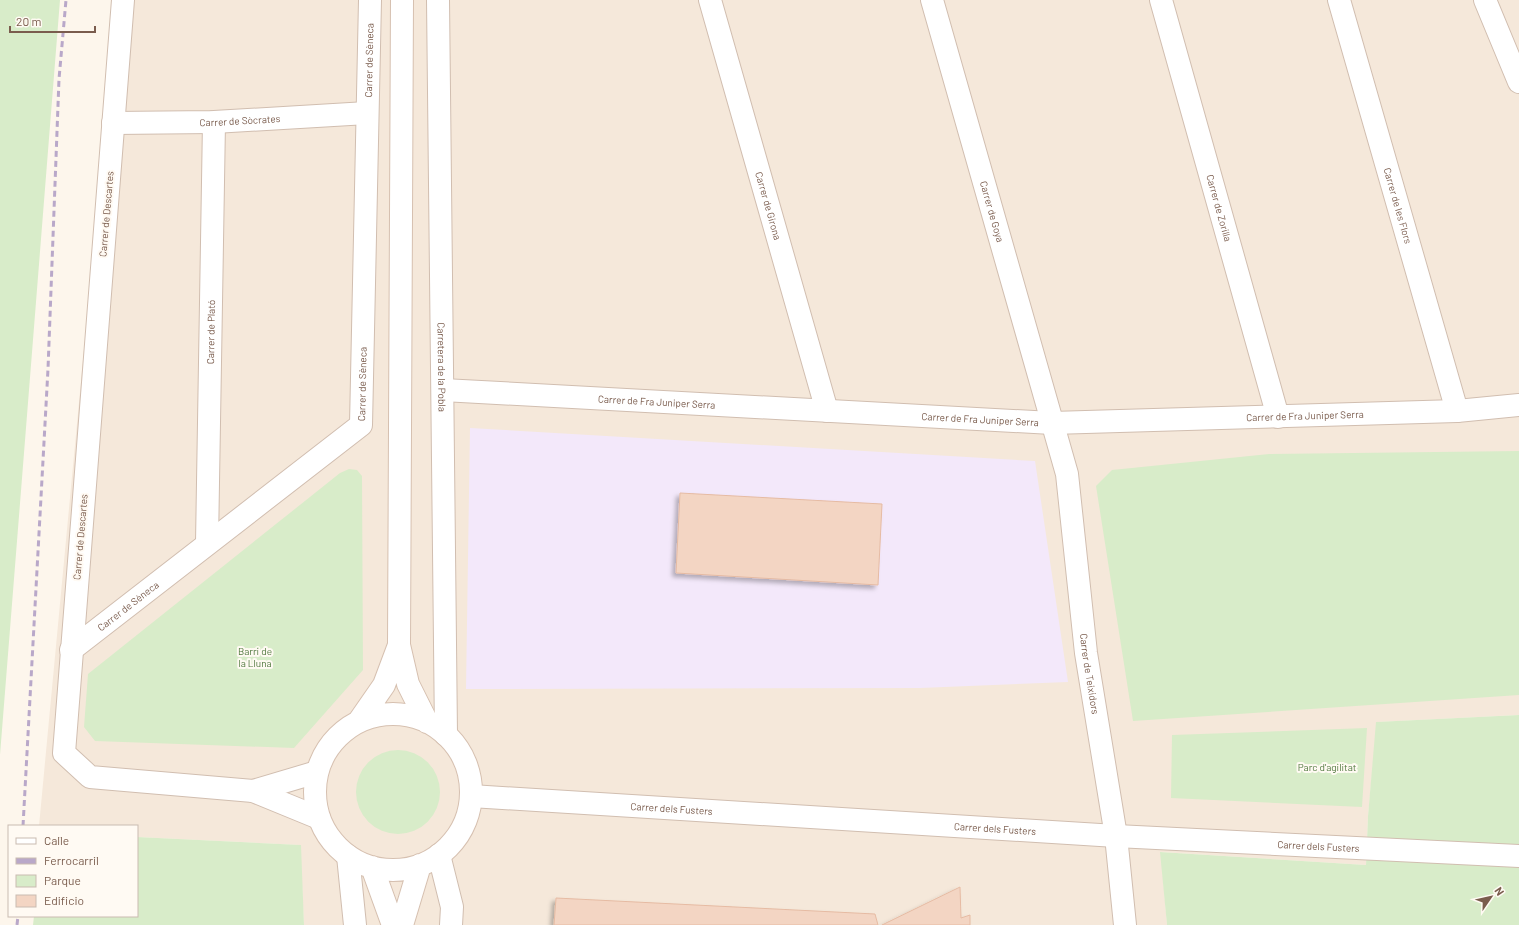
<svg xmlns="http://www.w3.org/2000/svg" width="1519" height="925" font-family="Barlow,sans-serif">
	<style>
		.residential { fill: #f5e8da }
		.education { fill: #f3e8fa }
		.green { fill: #d8ecc9 }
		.building { fill: #f3d5c3; stroke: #e6bba3; filter: url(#shadow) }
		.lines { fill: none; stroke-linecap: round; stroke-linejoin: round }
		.street-casing { stroke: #d1beb0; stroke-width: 24 }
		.secondary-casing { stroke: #d6c0b0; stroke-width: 24 }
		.street { stroke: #fff; stroke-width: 22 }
		.secondary { stroke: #fff; stroke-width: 22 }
		.rail { stroke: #b9a8c9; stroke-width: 3; stroke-dasharray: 6 4; stroke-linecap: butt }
		.labels { text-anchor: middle; stroke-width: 4; stroke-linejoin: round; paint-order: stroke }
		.street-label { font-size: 10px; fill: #7a5c4d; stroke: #fffaf3 }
		.park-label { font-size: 10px; fill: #537a41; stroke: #fffaf3 }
	</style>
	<defs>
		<filter id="shadow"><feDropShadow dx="-3.5" dy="3.5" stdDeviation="2" flood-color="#0004"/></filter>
	</defs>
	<rect width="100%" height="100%" fill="#fdf6ec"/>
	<path class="residential" d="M117 0H1519V715L1377 722 1368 816 1366 865 1161 852 1167 925H304L300 845 137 837V826H39Z"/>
	<path class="education" d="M470 428 1035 461 1068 682 920 688 466 689Z"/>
	<path class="green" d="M0 0H60L0 755Z
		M1519 451V695L1133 721 1096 486 1112 470 1269 454Z
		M349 469 357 470 362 476 363 670 294 748 95 741 84 727 88 674 340 473Z
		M1519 715V925H1167L1160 852 1366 865 1368 816 1376 722Z
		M1367 728 1362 807 1171 798 1172 735Z
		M356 792a42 42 0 1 1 84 0a42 42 0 1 1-84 0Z
		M137 837 301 845 304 925H33L34 916H137Z"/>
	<path class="building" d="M680 493 882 504 878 585 676 573Z
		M960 887 961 918 970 915V925H882Z
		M556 898 875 914 878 925H554Z"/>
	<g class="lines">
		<defs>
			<g id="street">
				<path d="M123 0 64 753 90 777 253 791 319 818"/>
				<path id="s1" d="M438 0 446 735"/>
				<path id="s2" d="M710 0 827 411"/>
				<path id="s3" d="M932 0 1067 474 1086 653 1116 836 1125 925"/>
				<path id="s4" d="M1161 0 1278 417"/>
				<path id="s5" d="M1339 0 1457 411"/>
				<path d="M1485 0 1519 82"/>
				<path id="s6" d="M113 123 214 122 367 113"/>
				<path id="s7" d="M443 390 1052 423 1457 411 1519 405"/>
				<path id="s8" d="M207 543 214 122"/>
				<path id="s9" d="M71 650 361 425 370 0"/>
				<path d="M253 791 317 772"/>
				<path id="s10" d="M471 796 1116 836 1519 856"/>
				<path d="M439 855 452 907 451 925"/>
				<path d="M348 856 355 925"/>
			</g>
			<path id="secondary" d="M402 0 399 645 408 684 427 722
				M315 792a78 78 0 1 1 156 0a78 78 0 1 1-156 0Z
				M359 721 384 685 399 645
				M372 867 393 925
				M402 925 420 865"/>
		</defs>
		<use href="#street" class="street-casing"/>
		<use href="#secondary" class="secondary-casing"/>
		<use href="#street" class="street"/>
		<use href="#secondary" class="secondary"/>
		<path class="rail" d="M23 826 48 369 59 79 66 0
			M17 925 18 916"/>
	</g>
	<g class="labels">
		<g class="street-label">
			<text dy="4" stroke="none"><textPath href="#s9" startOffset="732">Carrer de Sèneca</textPath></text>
			<text dy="4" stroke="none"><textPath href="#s6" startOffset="127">Carrer de Sòcrates</textPath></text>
			<text dy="4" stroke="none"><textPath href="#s2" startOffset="214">Carrer de Girona</textPath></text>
			<text dy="4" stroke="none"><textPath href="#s5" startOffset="214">Carrer de les Flors</textPath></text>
			<text dy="4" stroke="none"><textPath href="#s4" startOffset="216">Carrer de Zorilla</textPath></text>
			<text dy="4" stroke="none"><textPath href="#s3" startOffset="220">Carrer de Goya</textPath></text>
			<text transform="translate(106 214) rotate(-85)" y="4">Carrer de Descartes</text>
			<text dy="4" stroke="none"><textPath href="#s8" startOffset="211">Carrer de Plató</textPath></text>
			<text dy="4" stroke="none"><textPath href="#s1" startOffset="367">Carretera de la Pobla</textPath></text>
			<text dy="4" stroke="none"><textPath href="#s9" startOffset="408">Carrer de Sèneca</textPath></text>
			<text dy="4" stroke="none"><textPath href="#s7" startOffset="214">Carrer de Fra Juniper Serra</textPath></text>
			<text dy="4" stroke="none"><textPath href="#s7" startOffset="863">Carrer de Fra Juniper Serra</textPath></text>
			<text dy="4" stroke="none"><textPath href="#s7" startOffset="538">Carrer de Fra Juniper Serra</textPath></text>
			<text transform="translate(80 537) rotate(-85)" y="4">Carrer de Descartes</text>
			<text dy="4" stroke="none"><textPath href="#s9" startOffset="72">Carrer de Sèneca</textPath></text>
			<text dy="4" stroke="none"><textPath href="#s3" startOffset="694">Carrer de Teixidors</textPath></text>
			<text dy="4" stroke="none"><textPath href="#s10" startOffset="201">Carrer dels Fusters</textPath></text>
			<text dy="4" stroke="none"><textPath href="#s10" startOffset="525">Carrer dels Fusters</textPath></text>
			<text dy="4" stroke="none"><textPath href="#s10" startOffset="849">Carrer dels Fusters</textPath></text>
		</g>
		<g class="park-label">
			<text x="255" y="655">Barri de<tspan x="255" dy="12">la Lluna</tspan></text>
			<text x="1327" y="771">Parc d'agilitat</text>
		</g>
	</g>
	<rect x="8" y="825" width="130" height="92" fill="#fffaf3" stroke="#cabbb1"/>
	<rect x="16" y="838" width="20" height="6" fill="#ffffff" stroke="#cabbb1"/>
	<text x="44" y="845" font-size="12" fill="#7a5c4d">Calle</text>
	<rect x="16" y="858" width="20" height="6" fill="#b9a8c9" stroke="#cabbb1"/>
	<text x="44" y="865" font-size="12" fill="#7a5c4d">Ferrocarril</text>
	<rect x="16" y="875" width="20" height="12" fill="#d8ecc9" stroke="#cabbb1"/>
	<text x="44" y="885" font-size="12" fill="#7a5c4d">Parque</text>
	<rect x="16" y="895" width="20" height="12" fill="#f3d5c3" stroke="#cabbb1"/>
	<text x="44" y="905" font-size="12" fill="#7a5c4d">Edificio</text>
	<g transform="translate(1491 897) rotate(56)" stroke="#fffaf3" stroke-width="3" paint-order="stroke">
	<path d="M0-3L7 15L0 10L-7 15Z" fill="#7a5c4d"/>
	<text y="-6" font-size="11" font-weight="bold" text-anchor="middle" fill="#7a5c4d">N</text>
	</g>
	<path d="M10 26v6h85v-6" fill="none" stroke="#7a5c4d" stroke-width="2"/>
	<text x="16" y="26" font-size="12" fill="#7a5c4d" stroke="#fffaf3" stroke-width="3" paint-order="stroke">20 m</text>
</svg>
